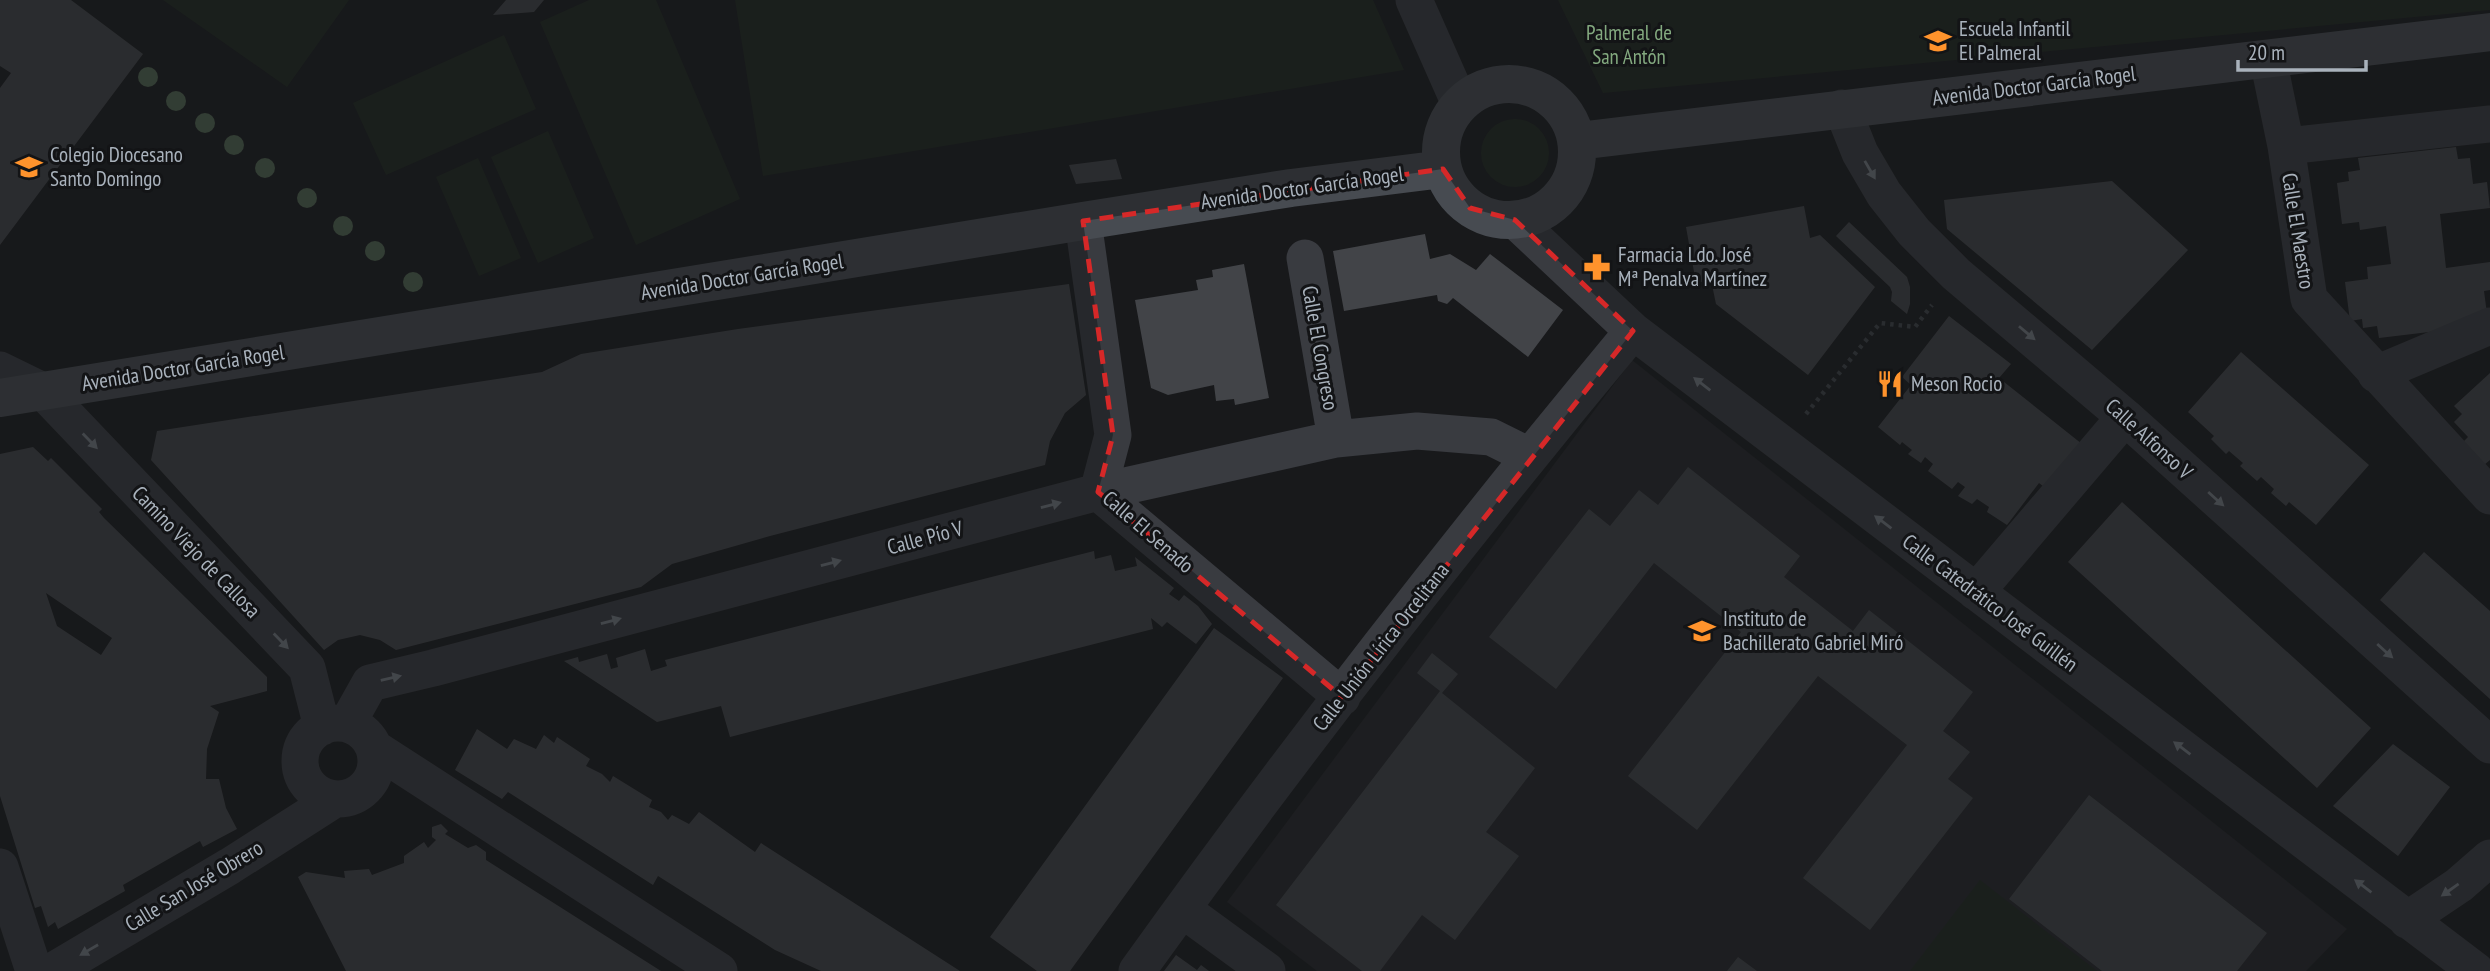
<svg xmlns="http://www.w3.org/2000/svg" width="2490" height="971" font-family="'PT Sans Narrow',sans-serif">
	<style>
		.built { fill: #242528 }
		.green { fill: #1e271e }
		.building { fill: #424448; fill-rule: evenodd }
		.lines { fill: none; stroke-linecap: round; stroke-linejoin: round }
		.path { stroke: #3f4348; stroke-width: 4.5; stroke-dasharray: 3.5 5; stroke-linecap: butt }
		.street { stroke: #393b40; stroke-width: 37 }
		.secondary { stroke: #474b51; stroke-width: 38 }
		.tree { fill: #536852 }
		.oneway { fill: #777c84 }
		.marked { fill: none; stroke: #d62828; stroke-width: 5; stroke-dasharray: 14 9; stroke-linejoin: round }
		.labels { text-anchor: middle; stroke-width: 6; stroke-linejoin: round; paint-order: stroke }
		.poi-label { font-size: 21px; fill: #a9b2bc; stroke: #131416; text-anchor: start }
		.park-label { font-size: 21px; fill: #83a97f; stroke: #131416 }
		.street-label { font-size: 21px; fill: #a9b2bc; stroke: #131416 }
	</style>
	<rect width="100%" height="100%" fill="#18191b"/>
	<path class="built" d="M1632 360 2347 929 2306 971H1317L1227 902Z"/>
	<path class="green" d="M163 0H349L287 87Z
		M589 0H656L740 199 636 245 540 22Z
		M735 0H1373L1404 70 763 176Z
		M1558 0H2490V10L1603 93Z
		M504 35 536 109 386 175 353 103Z
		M1481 153a34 34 0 1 1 68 0a34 34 0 1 1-68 0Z
		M548 131 594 238 538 263 491 157Z
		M478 158 521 258 479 276 436 177Z
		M1980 880 2097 971H1910Z"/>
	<path class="building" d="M0 0H71L143 54 0 245V88L11 73 0 66Z
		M506 0H544L534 12 493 15Z
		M2456 147 2458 159 2470 158 2473 184 2487 182 2490 208 2440 214 2446 268 2490 262V290L2484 291 2487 314 2479 326 2379 338 2377 326 2363 328 2362 319 2350 321 2345 282 2368 279 2367 267 2391 264 2386 226 2360 230 2359 222 2342 224 2337 183 2349 181 2348 172 2360 170 2358 158Z
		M1116 159 1122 179 1076 184 1069 165Z
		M2112 181 2188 250 2092 350 1947 229 1944 200Z
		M1804 206 1810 238 1820 235 1875 287 1808 375 1716 304 1711 280 1696 283 1686 227Z
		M1849 222 1907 277 1910 287V304L1907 314 1891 301 1892 292 1890 287 1836 236Z
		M1425 234 1430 259 1450 254 1476 270 1490 254 1563 310 1528 357 1453 298 1447 304 1438 301 1437 295 1344 311 1333 251Z
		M1244 264 1269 398 1235 405 1234 399 1216 401 1214 385 1168 395 1151 388 1135 300 1198 290 1196 280 1213 277 1212 270Z
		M1069 284 1086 395 1065 413 1050 441 1045 465 770 536 672 564 641 587 396 650 380 640 360 635 338 640 324 650 151 460 157 431 542 372 581 354 738 329Z
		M1949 316 2011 364 1999 378 2082 444 2048 490 2039 483 2007 525 1987 512 1989 507 1977 499 1972 504 1958 496 1965 487 1958 482 1952 489 1928 471 1933 464 1925 457 1921 463 1908 454 1912 450 1902 442 1900 445 1878 427 1911 385 1902 377Z
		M2241 352 2369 465 2316 525 2289 502 2286 506 2271 493 2274 489 2261 477 2257 481 2240 466 2243 463 2229 451 2226 454 2211 439 2214 436 2188 412Z
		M2490 373V460L2478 470 2458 447 2468 437 2454 422 2462 414 2454 406Z
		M33 447 48 461 51 458 102 509 99 512 104 518 267 677V691L210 706 219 712 207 749 206 779H219L226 808 237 829 203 847 200 841 123 885 125 891 58 929 55 922 48 927 41 906 35 908 0 796V454ZM46 593 112 638 101 655 57 626Z
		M1688 467 1800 556 1784 577 1853 631 1869 610 1973 692 1943 731 1970 752 1948 779 1973 798 1870 930 1803 878 1907 745 1818 676 1697 830 1628 776 1741 632 1654 563 1556 689 1489 637 1589 509 1610 526 1639 490 1658 505Z
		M2122 502 2371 728 2317 788 2068 562Z
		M1094 551 1095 559 1111 555 1115 571 1137 566 1135 557 1174 588 1169 594 1179 601 1184 595 1198 606 1212 624 1196 644 1167 622 1162 627 1151 618 1153 629 730 737 721 706 657 722 564 661 578 657 579 662 607 654 611 669 618 667 616 658 645 649 651 671 667 666 665 660Z
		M2424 552 2490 611V699L2380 600Z
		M1214 628 1283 678 1070 971H1037L990 937Z
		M1432 653 1458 674 1442 693 1535 768 1486 832 1519 856 1455 940 1422 915 1380 971H1362L1276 905 1440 691 1417 673Z
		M477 729 507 749 514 739 536 749 544 735 554 743 557 737 590 759 586 766 602 774 610 782 613 776 652 800 649 807 661 812 668 820 672 815 689 824 699 812 755 852 761 843 960 971H821L775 950 658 876 653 885 508 792 502 799 455 770Z
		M2393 744 2450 787 2398 856 2333 806Z
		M2089 795 2267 933 2237 971H2102L2009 899Z
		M441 824 448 831 445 834 468 848 476 845 486 852V860L661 971H346L298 877 306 872 345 878 344 871 369 869 372 875 404 863V856L424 842 428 848 436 840 432 837V827Z
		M1176 955 1197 970 1201 965 1209 971H1164Z
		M1738 957 1757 971H1727Z"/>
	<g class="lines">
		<path class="path" d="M1806 414 1880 323 1915 327 1932 305"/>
		<path class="street" d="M1414 0 1460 104
			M2268 59 2286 146 2309 299 2490 496
			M1842 108 1860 153 1884 194 1914 232 1956 274 2125 417 2490 745
			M2286 146 2490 124
			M1515 220 1633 331 2476 971
			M1083 221 1113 435 1098 492 1342 697
			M1305 258 1336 439
			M0 370 43 391 307 668 322 727
			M2376 374 2490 326
			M1976 592 2125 417
			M300 761a38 38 0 1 1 76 0a38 38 0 1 1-76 0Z
			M347 724 370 683 433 668 1098 492 1336 439 1417 431 1491 437 1529 456
			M374 748 719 971
			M0 867 34 971
			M1182 909 1267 971
			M2407 920 2459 885 2490 858
			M53 971 230 866 335 799
			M1137 971C1294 752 1461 538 1633 331"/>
		<path class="secondary" d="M1441 152a68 68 0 1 1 136 0a68 68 0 1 1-136 0Z
			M1578 141 2490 32
			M0 398 1083 221 1291 188 1443 169"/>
	</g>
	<g class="tree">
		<circle cx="148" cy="77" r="10"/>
		<circle cx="176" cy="101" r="10"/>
		<circle cx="205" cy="123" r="10"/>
		<circle cx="234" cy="145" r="10"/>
		<circle cx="265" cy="168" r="10"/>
		<circle cx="307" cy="198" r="10"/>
		<circle cx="343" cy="226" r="10"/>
		<circle cx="375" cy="251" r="10"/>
		<circle cx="413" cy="282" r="10"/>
	</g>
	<defs><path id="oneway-solid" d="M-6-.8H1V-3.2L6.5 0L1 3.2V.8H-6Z" transform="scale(1.75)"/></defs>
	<g class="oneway">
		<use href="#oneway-solid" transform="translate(1870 170) rotate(60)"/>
		<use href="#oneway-solid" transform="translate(2027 333) rotate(40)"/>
		<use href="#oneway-solid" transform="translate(1702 384) rotate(-142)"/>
		<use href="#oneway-solid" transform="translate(90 441) rotate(46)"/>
		<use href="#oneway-solid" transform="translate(2216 499) rotate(42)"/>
		<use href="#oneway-solid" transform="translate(1051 505) rotate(-15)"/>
		<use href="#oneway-solid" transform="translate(1883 522) rotate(-143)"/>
		<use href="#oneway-solid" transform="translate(831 563) rotate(-15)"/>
		<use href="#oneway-solid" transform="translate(611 621) rotate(-15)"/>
		<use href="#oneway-solid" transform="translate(281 641) rotate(46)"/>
		<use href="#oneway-solid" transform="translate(2385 651) rotate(42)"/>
		<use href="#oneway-solid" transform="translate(391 678) rotate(-13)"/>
		<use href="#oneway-solid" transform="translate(2182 748) rotate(-143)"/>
		<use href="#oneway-solid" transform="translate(2363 886) rotate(-143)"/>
		<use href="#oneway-solid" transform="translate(2450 890) rotate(145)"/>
		<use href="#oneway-solid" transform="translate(89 950) rotate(150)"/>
	</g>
	<path d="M0 0H2490V971H0ZM1443 169 1470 208 1515 220 1633 331 1342 697 1098 492 1113 435 1083 221Z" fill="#18191b" fill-opacity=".55" fill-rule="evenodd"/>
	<path class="marked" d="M1443 169 1470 208 1515 220 1633 331 1342 697 1098 492 1113 435 1083 221Z"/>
	<defs>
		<symbol id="school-bare" viewBox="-9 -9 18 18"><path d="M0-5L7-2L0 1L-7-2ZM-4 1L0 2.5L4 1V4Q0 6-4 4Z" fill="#ff932c" stroke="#131416" stroke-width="2.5" paint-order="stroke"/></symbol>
		<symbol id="pharmacy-bare" viewBox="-9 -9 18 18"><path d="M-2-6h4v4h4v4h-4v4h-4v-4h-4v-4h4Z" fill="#ff932c" stroke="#131416" stroke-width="2.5" paint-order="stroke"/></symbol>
		<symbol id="restaurant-bare" viewBox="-9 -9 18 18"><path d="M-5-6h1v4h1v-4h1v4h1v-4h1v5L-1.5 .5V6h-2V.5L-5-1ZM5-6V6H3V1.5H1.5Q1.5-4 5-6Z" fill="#ff932c" stroke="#131416" stroke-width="2.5" paint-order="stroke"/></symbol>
	</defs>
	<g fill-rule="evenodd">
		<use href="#school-bare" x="1919" y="22" width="38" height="38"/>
		<use href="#school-bare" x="10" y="148" width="38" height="38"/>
		<use href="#pharmacy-bare" x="1578" y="248" width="38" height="38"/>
		<use href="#restaurant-bare" x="1871" y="365" width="38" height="38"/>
		<use href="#school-bare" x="1683" y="612" width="38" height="38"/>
	</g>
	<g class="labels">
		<g class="poi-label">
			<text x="1959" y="36">Escuela Infantil<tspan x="1959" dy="24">El Palmeral</tspan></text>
			<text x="50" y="162">Colegio Diocesano<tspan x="50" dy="24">Santo Domingo</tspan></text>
			<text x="1618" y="262">Farmacia Ldo. José<tspan x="1618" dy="24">Mª Penalva Martínez</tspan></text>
			<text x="1911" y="391">Meson Rocio</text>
			<text x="1723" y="626">Instituto de<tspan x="1723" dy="24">Bachillerato Gabriel Miró</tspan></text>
		</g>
		<g class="park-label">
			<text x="1629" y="40">Palmeral de<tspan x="1629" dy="24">San Antón</tspan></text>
		</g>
		<g class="street-label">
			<text transform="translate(2034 86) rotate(-7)" y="7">Avenida Doctor García Rogel</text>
			<text transform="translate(1302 188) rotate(-8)" y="7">Avenida Doctor García Rogel</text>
			<text transform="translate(2298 231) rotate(81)" y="7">Calle El Maestro</text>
			<text transform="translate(742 277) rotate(-9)" y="7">Avenida Doctor García Rogel</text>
			<text transform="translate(1320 348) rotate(80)" y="7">Calle El Congreso</text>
			<text transform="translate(183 368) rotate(-9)" y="7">Avenida Doctor García Rogel</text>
			<text transform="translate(2149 439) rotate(42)" y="7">Calle Alfonso V</text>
			<text transform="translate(1148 532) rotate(41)" y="7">Calle El Senado</text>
			<text transform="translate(925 538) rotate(-15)" y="7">Calle Pío V</text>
			<text transform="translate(196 552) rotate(46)" y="7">Camino Viejo de Callosa</text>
			<text transform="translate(1990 603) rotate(37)" y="7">Calle Catedrático José Guillén</text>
			<text transform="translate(1381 647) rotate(-52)" y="7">Calle Unión Lírica Orcelitana</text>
			<text transform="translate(194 886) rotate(-31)" y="7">Calle San José Obrero</text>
		</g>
	</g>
	<path d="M2238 60v10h128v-10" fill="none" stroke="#a9b2bc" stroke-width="3.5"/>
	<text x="2248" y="60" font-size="21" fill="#a9b2bc" stroke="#131416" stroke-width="5" paint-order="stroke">20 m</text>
</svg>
